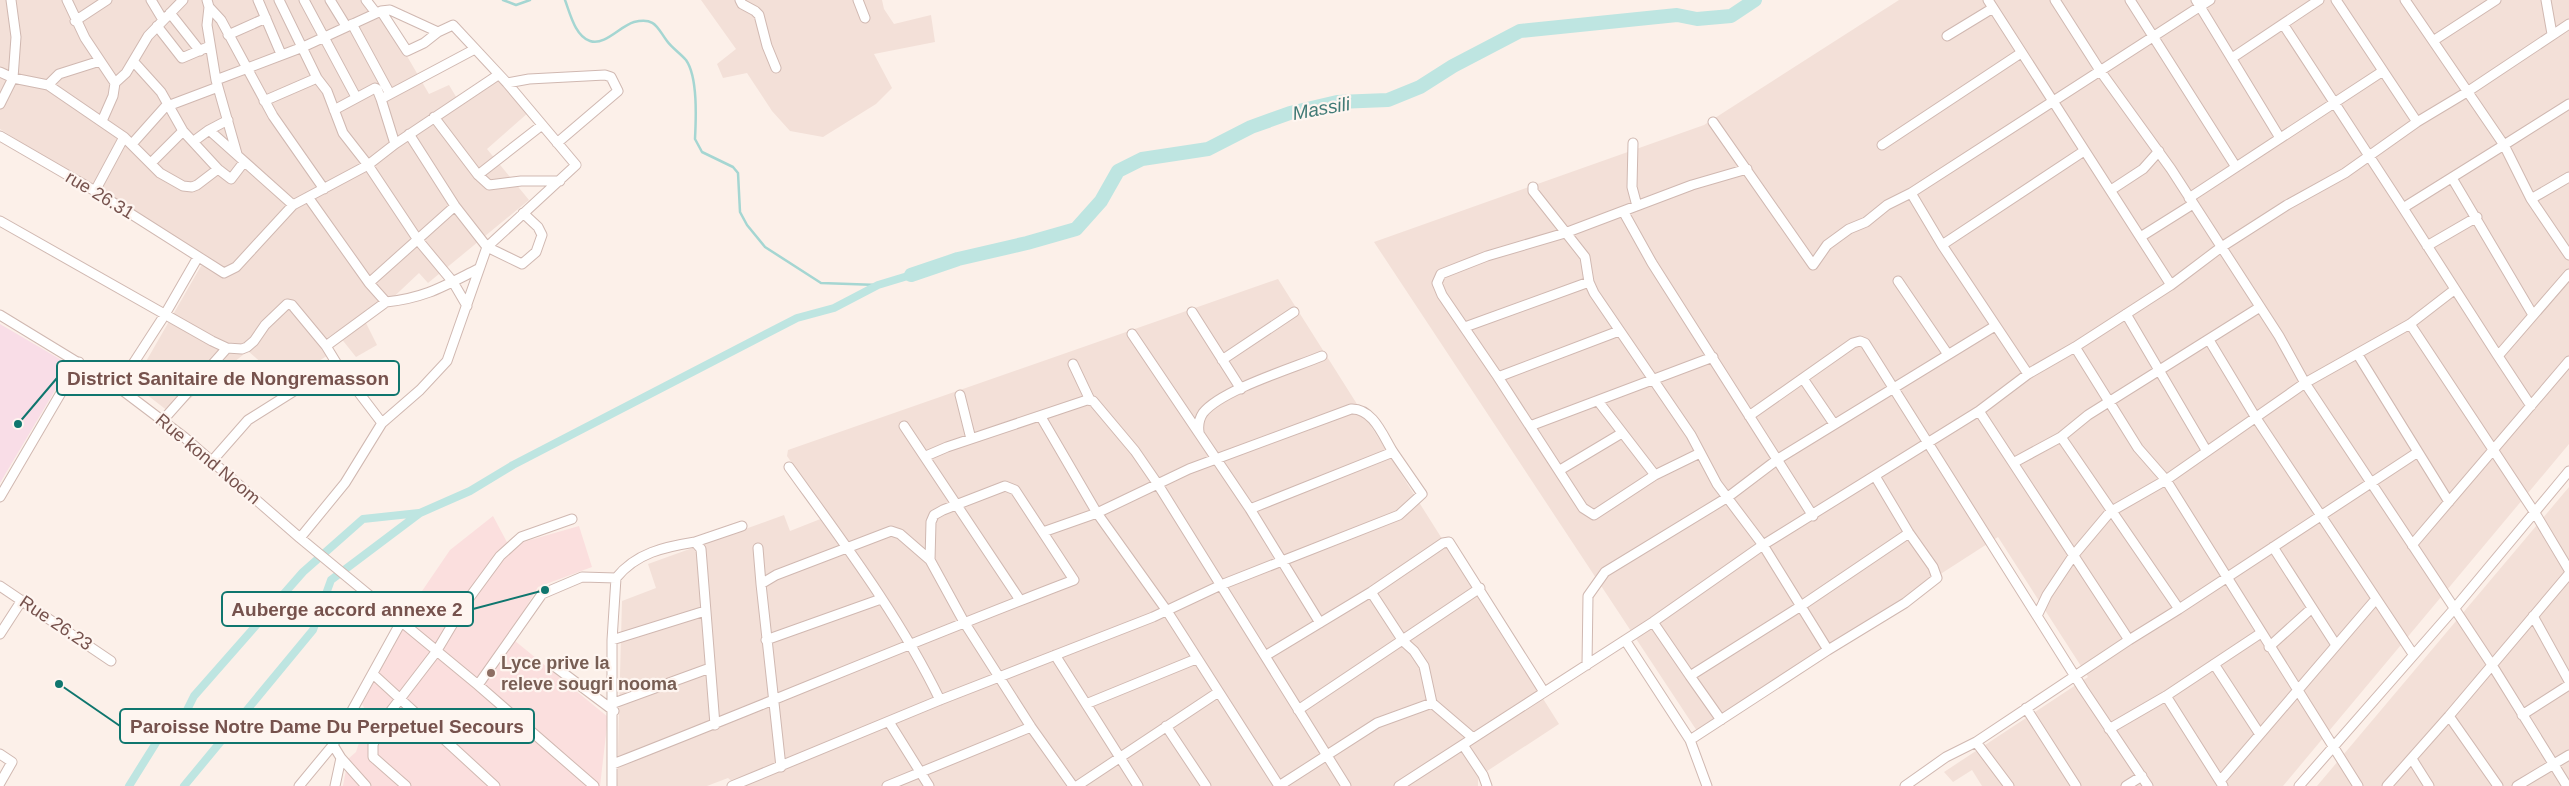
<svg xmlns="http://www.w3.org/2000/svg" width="2569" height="786" font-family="Arial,sans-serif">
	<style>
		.residential { fill: #f3e0d8 }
		.commercial { fill: #fbdfde }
		.medical { fill: #f9dde7 }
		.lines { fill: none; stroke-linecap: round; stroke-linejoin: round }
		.stream { stroke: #a5d6d2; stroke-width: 2.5 }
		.canal { stroke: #bee5e1; stroke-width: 8 }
		.river { stroke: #bee5e1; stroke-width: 14 }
		.minor-casing { stroke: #d0b8b1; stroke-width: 11 }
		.minor { stroke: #fff; stroke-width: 9 }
		.education-dot { fill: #8d6e63; stroke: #fef5f0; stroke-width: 2 }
		.labels { text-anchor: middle; stroke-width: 4.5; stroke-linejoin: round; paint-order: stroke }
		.street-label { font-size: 18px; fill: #76524d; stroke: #fef5f0 }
		.education-label { font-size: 18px; font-weight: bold; fill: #785e54; stroke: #fef5f0; text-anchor: start }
		.water-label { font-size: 19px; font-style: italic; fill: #417a76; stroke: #fef5f0 }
		.leader { fill: none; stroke: #0f766e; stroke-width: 2 }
		.callout-dot { fill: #0f766e; stroke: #fef5f0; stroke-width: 2 }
		.callout { fill: #fef5f0; stroke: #0f766e; stroke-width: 2 }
		.callout-label { font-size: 19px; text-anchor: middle; font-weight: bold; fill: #76524d }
	</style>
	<rect width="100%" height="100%" fill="#fcf0e9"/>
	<path class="residential" d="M0 0H362L374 17 382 13 429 94 449 85 461 105 499 80 529 112 487 149 529 200 428 283 419 273 366 323 377 345 356 357 336 332 324 340 330 354 314 364 320 376 292 390 248 351 234 362 231 360 173 415 133 384 205 259 0 129Z
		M701 0H882L884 9 894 24 931 15 935 42 874 54 892 88 876 104 823 137 790 131 772 111 747 73 723 78 717 64 736 49Z
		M1899 0H2569V444L2283 786H1982L1972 770 1953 782 1944 772 2088 677 1998 537 1697 731 1374 242 1704 125Z
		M1278 279 1559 724 1478 777V786H737L728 778 707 786H617L622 601 656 588 648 564 784 515 790 531 828 516 787 456 788 450Z
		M2569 487V786H2317Z"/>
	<path class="commercial" d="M493 516 509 546 579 526 592 567 538 587 509 636 608 717 600 786H343L348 759 356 752 368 715 362 704 420 594 450 550Z"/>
	<path class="medical" d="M0 324 70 365 0 483Z"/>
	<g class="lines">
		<path class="stream" d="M503 0 516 5 530 0
			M565 0C570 13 575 36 590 41 605 46 620 26 634 22 656 17 657 28 667 41 672 48 680 53 686 60 698 77 696 119 695 139L702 152 733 167 738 173 740 212 747 225 765 247 821 283 878 285"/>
		<path class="canal" d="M129 786 159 738 179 726 194 696 303 572 363 519 419 513
			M184 786 313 630 331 580 420 513 470 491 513 465 797 318 834 308 878 285 911 275"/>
		<path class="river" d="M911 275 958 259 1027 243 1076 229 1101 201 1118 171 1142 159 1208 149 1251 127 1290 113 1337 102 1388 100 1420 87 1453 66 1520 31 1677 15 1697 19 1731 16 1755 0"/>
		<defs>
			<path id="minor" d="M67 0 85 38 115 83
				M151 0 163 20
				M207 0 209 7 207 25 216 80 237 154
				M258 0 281 54
				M279 0 317 78 327 91 343 133 368 165 418 240 453 282 467 306
				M304 0 356 97
				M330 0 346 26
				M366 0 376 13
				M740 0 742 4 755 11 759 15 767 46 776 68
				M858 0 865 18
				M1988 0 2171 285
				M2055 0 2101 72 2171 169 2279 336 2305 383 2492 665 2567 786
				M2130 0 2236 167
				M2196 0 2280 138
				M2336 0 2417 122
				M2546 0 2552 34
				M209 7 221 20 273 116 324 189
				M381 11 407 51 424 43 438 32
				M170 13 200 51
				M75 21 107 0
				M352 24 390 94
				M2283 24 2403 208 2504 145 2405 0
				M157 26 182 58 210 46
				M228 35 266 18
				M1947 36 1993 8
				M2433 41 2496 0
				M2232 58 2319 0
				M133 61 161 92 183 131 218 169 231 179 244 162
				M0 72 13 78 48 85 124 137 160 173 183 186 192 187 197 185 218 169
				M216 80 303 47 381 11 390 10 438 32 453 25 507 83 576 165 487 247 447 361 420 390 382 423 345 483 300 538
				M507 83 529 79 605 75 611 77 618 91 557 143
				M48 85 59 74 100 61
				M264 101 317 78
				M0 104 13 78 16 37 11 0
				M2569 104 2504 145 2531 199 2569 255
				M334 110 375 88 377 89 381 99
				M434 117 478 175 489 185 521 181H560
				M102 121 113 96 115 83 126 73 148 36 183 0
				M1713 122 1813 265 1827 245 1849 229 1866 222 1887 205 1911 193 2210 0
				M209 130 293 205
				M409 134 455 206 487 247 522 264 536 252 542 235 538 227 523 213
				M0 136 95 191 224 273 236 267 293 205 368 165 395 144 498 75
				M194 141 209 130 228 120
				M1633 143 1632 187 1637 206
				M132 144 165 107 218 87
				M395 144 381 99 475 49
				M1882 145 2021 53
				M151 163 183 131
				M478 175 542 125
				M2452 178 2533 315
				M1533 187V191L1585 257 1589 282 1594 293 1691 435 1717 484 1763 545 1828 650
				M2111 190 2143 169 2159 151
				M95 191 124 137
				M1911 193 1942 245 2028 374
				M308 197 369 283 386 302 326 346
				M2189 198 2383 71
				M2531 199 2569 177
				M2403 208 2498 356
				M1623 211 1652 263 1813 516
				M0 221 212 341 227 348 242 349 247 347 254 341 265 325 287 304 292 305 326 346 337 364 248 420 212 461
				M2142 236 2193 204
				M1942 245 2084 151
				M2427 246 2477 217
				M1898 281 1947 353
				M369 283 455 206
				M386 302C425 298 444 286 478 269
				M1192 312 1241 389
				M2126 314 2206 450
				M0 315 118 387 184 437 300 538 478 685 594 786
				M2410 324 2535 513 2569 570
				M1465 327 1589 282
				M1132 334 1250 509 1320 623
				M2209 340 2256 418 2413 654
				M2075 347 2138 448 2166 480 2358 786
				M2358 355 2449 502
				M1222 360 1294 312
				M337 364 382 423
				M1073 364 1090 400
				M1498 377 1619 331
				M1804 380 1834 424
				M118 387 164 316 198 257
				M960 395 971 439
				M1598 401 1655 475 1700 453
				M2531 406 2498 356 2569 274
				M1979 411 2129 640
				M1749 416 1853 343 1860 341 1865 343 2083 689 2148 786
				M1041 417 1097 513 1167 611 1279 786 1377 723 1432 703
				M163 420 227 348
				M904 426 1020 600
				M1530 426 1713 357
				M1199 432C1198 425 1199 419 1203 413 1221 390 1293 368 1322 356
				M2061 437 2088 415 2260 307
				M926 456 947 447 1087 400 1093 401 1135 451 1157 483 1346 786
				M2013 463 2061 437 2179 609
				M789 467C843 542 900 617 940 700
				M1560 470 1622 433
				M1655 475 1594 515 1583 508 1498 377 1442 295 1437 283 1441 274 1487 256 1565 233 1692 185 1747 169
				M0 497 79 362
				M1043 532 1097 513 1189 469 1351 409C1373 408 1383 436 1393 452
				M695 542 742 526
				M2412 545 2569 361
				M2273 547 2336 645
				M758 548 761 584
				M0 586 111 661
				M1371 592 1403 641 1414 651 1424 666 1432 703 1473 738
				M2037 616 2047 595 2073 556 2110 512 2166 480 2305 383 2410 324 2454 290
				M2533 616 2569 681
				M1653 622 1690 676 1801 606 1909 533
				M0 634 22 600
				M612 640 705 611
				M766 640 881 599
				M1625 640 1690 740
				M2269 647 2312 608
				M1055 655 1138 786
				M1265 656 1371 592 1443 543 1449 542 1544 692
				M2214 664 2259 733
				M1587 665 1588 596 1605 572 1728 497 1778 459 1995 326
				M554 666 614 711
				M373 674 495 786
				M1690 676 1721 720
				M478 685 542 594 582 577 616 578
				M2166 696 2223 786
				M614 703 710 668
				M1086 704 1196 659
				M2026 708 2076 786
				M1298 710 1480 588
				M2522 715 2569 685
				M2449 716 2498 786
				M889 722 929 786
				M1166 726 1206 786
				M2109 729 2166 696 2261 633
				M1976 742 2009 786
				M1463 745 1483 775 1487 786
				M0 754 12 762 0 783
				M341 758 366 786
				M2412 759 2429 786
				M613 764C767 704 919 639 1074 580L1015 490 1005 486 943 510 934 515 931 522 930 560 964 622 1031 727 1073 786
				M781 767 761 584 776 575 891 531 900 534 930 560
				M2220 781 2376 599
				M299 786 333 745
				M335 786 341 758 333 745 401 622
				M406 786 373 757V745L380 725 436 652 464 605 500 556 521 537 572 519
				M612 786V640L616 578C636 553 664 547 695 542L701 549 715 725
				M732 786 940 700 1153 617 1221 585 1399 515 1422 494 1393 452 1250 509
				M887 786 1031 727
				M1077 786 1217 693
				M1399 786 1653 622 1763 545 1979 411 2028 374 2075 347 2171 285 2220 248 2287 205 2345 173 2417 122 2467 92 2569 24
				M1707 786 1690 740 1828 650 1905 603 1937 578 1933 567 1909 533 1875 476
				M1905 786 1946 757 1976 742 2129 640 2179 609 2418 452
				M2126 786 2142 776
				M2299 786 2454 609 2569 471
				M2387 786 2449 716 2569 574
				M2517 786 2569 755"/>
		</defs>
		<use href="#minor" class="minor-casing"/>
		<use href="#minor" class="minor"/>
	</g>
	<circle class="education-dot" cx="491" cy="673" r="5"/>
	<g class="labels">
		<g class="street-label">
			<text transform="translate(100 195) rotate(31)" y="6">rue 26.31</text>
			<text transform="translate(208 459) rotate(40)" y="6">Rue kond Noom</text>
			<text transform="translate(56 623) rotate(34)" y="6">Rue 26.23</text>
		</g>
		<g class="education-label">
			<text x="501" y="669">Lyce prive la<tspan x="501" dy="21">releve sougri nooma</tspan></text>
		</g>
		<g class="water-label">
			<text transform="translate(1321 108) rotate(-10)" y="7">Massili</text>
		</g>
	</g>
	<path class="leader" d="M18 424L57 378M545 590L473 609M59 684L120 726"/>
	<g class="callout-dot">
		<circle cx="18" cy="424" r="5"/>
		<circle cx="545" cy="590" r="5"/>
		<circle cx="59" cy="684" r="5"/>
	</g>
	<g class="callout">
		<rect x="57" y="361" width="342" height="34" rx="5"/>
		<rect x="222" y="592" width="251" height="34" rx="5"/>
		<rect x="120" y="709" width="414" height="34" rx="5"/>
	</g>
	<g class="callout-label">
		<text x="228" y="385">District Sanitaire de Nongremasson</text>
		<text x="347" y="616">Auberge accord annexe 2</text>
		<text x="327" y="733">Paroisse Notre Dame Du Perpetuel Secours</text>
	</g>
</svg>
